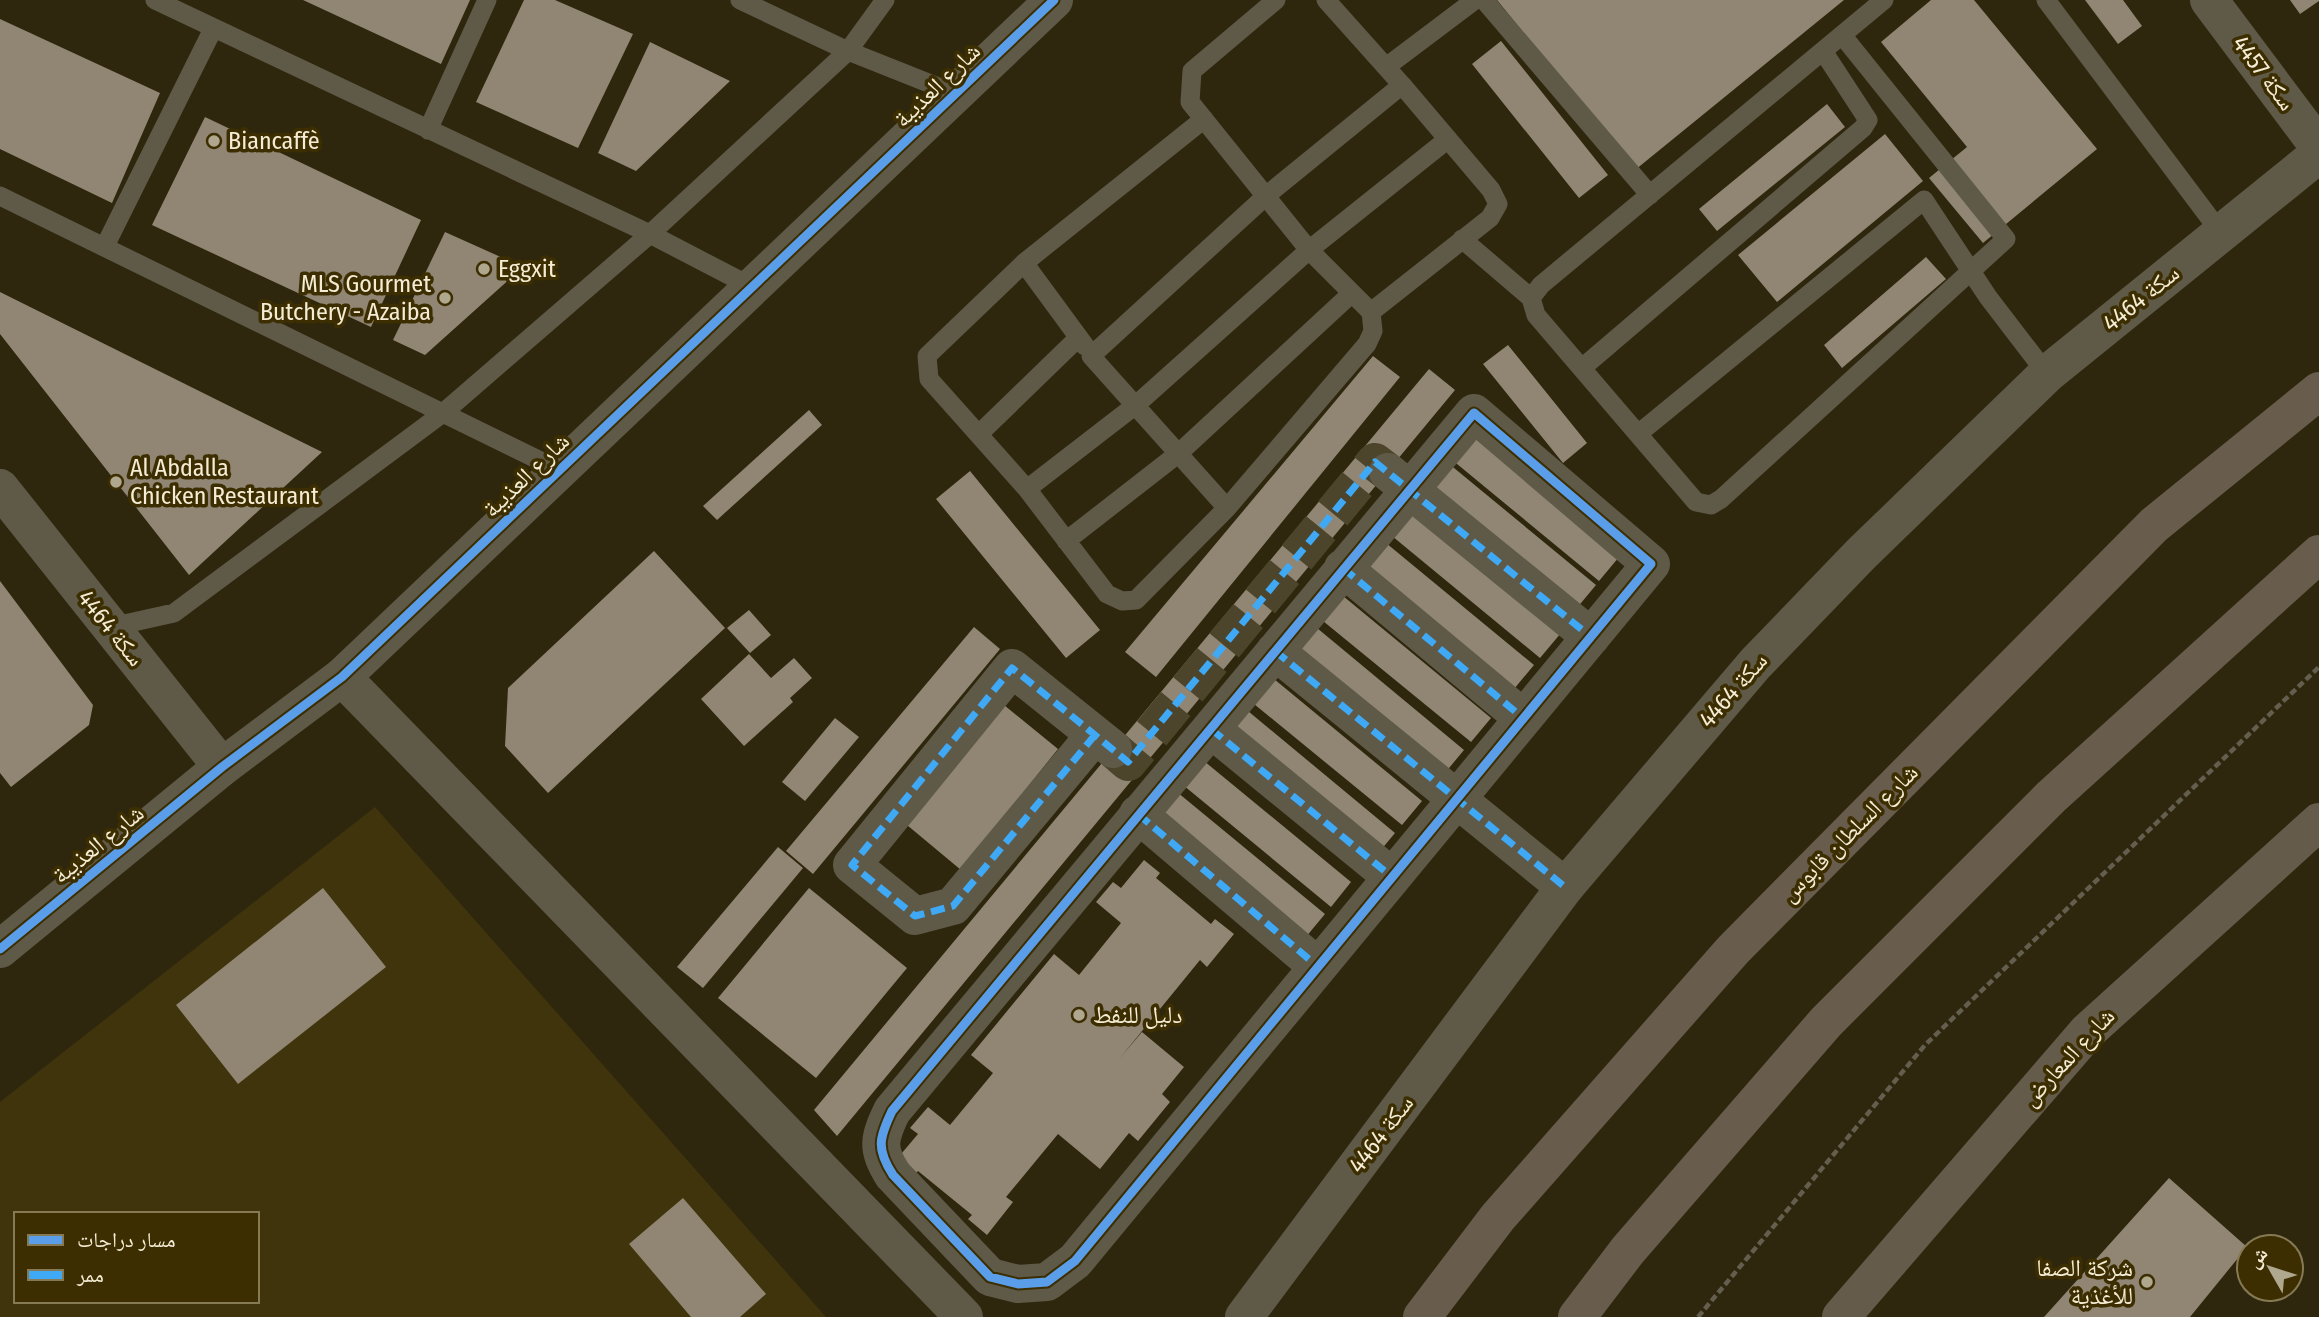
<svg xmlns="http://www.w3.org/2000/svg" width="2319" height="1317" font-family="'Fira Sans Condensed','Noto Naskh Arabic',sans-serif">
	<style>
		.built { fill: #40340d; fill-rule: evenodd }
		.building { fill: #908673 }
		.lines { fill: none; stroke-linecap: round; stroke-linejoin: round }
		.minor-tunnel { stroke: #4d452b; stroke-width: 38; stroke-dasharray: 38 19; stroke-linecap: butt }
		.path { stroke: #635e4e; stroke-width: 4.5; stroke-dasharray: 7 3.5; stroke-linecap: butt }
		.service { stroke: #5f5a48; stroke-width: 19 }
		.minor { stroke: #5f5a48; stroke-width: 38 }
		.tertiary { stroke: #5f5a48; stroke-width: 38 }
		.secondary { stroke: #645b4b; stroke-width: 38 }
		.trunk { stroke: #685c4c; stroke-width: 38 }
		.quiet { stroke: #3fa9f5; stroke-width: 7; stroke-dasharray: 14 7; stroke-linecap: butt }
		.cycleway-casing { stroke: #3c2e00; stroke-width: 13 }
		.cycleway { stroke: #5a9eea; stroke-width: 9 }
		.poi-dot { fill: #afa78e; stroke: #3c2e00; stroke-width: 2.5 }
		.labels { text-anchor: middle; stroke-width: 7; stroke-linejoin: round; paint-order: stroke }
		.street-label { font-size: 24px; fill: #f4ecd4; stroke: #3c2e00 }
		.poi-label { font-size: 24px; fill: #f4ecd4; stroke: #3c2e00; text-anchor: start }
	</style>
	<rect width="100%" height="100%" fill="#2f270d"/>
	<path class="built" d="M375 807 826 1317H0V1102ZM16 1214H257V1301H16Z"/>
	<path class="building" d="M303 0H470L441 64Z
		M524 0H555L633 34 578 148 476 102Z
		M1497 0H1844L1635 170Z
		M1931 0H1974L2097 149 1983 243 1929 178 1967 147 1881 42Z
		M2085 0H2123L2142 26 2118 44Z
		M2290 0H2319V1L2300 14Z
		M0 19 160 93 112 203 0 149Z
		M1501 41 1608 175 1579 198 1472 64Z
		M650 42 730 81 636 171 598 153Z
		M1827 104 1845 127 1717 231 1699 209Z
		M205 117 421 220 371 327 152 225Z
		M1885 134 1923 181 1777 302 1738 255Z
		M445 232 523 267 425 355 393 340Z
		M1926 257 1946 279 1842 368 1824 345Z
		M0 292 322 452 189 575 0 334Z
		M1508 345 1587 443 1563 463 1483 364Z
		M1373 356 1400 377 1156 677 1125 652Z
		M1429 369 1455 390 837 1136 814 1110Z
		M809 410 822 425 717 520 703 506Z
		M1471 435 1619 557 1599 581 1451 459Z
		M1448 463 1596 585 1576 609 1428 488Z
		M970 471 1100 630 1066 658 936 499Z
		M1413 512 1561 633 1540 658 1392 536Z
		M1386 543 1534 665 1514 689 1366 568Z
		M654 551 725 628 548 793 505 746 508 688Z
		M0 581 93 705 89 725 11 787 0 773Z
		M1343 596 1491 718 1471 742 1323 621Z
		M749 610 771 635 750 653 727 628Z
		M974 627 1000 649 813 874 786 851Z
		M1317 628 1464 750 1444 774 1296 653Z
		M749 654 771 678 794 658 812 678 790 698 793 702 744 746 701 699Z
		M1274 679 1422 801 1402 825 1254 704Z
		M1004 705 1058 749 961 870 907 825Z
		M1248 711 1395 833 1375 857 1228 735Z
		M835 718 859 737 805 801 782 782Z
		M1204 761 1351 882 1331 907 1183 785Z
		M1177 792 1325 914 1305 938 1157 817Z
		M778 847 803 868 703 988 677 967Z
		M1144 860 1160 873 1156 878 1211 924 1215 919 1234 934 1207 967 1200 960 1120 1058 1142 1032 1184 1067 1162 1094 1170 1102 1138 1141 1129 1133 1100 1169 1058 1134 1006 1197 1013 1202 987 1235 968 1219 972 1215 918 1171 914 1175 896 1160 918 1134 910 1128 928 1107 950 1125 993 1073 971 1055 1054 954 1079 975 1121 923 1096 902 1113 882 1121 888Z
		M323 888 386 967 238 1084 176 1005Z
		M809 888 907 968 816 1078 718 998Z
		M2169 1178 2247 1247 2190 1317H2044Z
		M683 1198 766 1294 740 1317H691L629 1244Z"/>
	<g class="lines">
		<path class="minor-tunnel" d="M1113 749 1128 762 1375 462 1388 472"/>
		<path class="path" d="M1698 1317 1925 1045 2319 667"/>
		<path class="service" d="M155 0 650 234 752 287
			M740 0 848 51 956 94
			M1276 0 1192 71 1190 102 1309 250 1371 312 1373 331 1367 344 1227 508 1091 356 1267 195 1402 85 1491 190 1498 204 1490 218 1371 312
			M1326 0 1402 85
			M1484 0 1650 195
			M2046 0 2221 233
			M1842 35 2006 239 1721 499 1711 505 1696 502 1536 315 1531 298 1541 285 1884 0
			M1386 67 1475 0
			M1204 119 1024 263 927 356 929 379 1027 489 1107 594 1122 601 1136 600 1227 508
			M428 130 487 0
			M0 196 559 470
			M1462 239 1531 298
			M105 246 213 29
			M1024 263 1085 346
			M1582 368 1863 128 1868 120 1823 51
			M979 434 1078 338
			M1638 434 1924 200 1988 297 2047 374
			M1027 489 1137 404 1309 250 1448 139
			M1066 541 1179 453 1352 293
			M111 627 174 613 443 413 650 234 848 51 885 0"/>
		<path class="minor" d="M2209 0 2319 147
			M1474 413 1651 564 1075 1261 1047 1282 1018 1284 990 1277 893 1175C876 1149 879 1138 892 1111Z
			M1388 472 1591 637
			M0 488 222 767
			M1343 568 1523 718
			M1275 651 1565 887
			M342 677 964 1317
			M1211 729 1392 877
			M1095 735 953 906 915 916 852 865 1012 668 1113 749
			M1138 814 1317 966"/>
		<path class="tertiary" d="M0 949 222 767 342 677 1054 0
			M1244 1317 1565 887 1755 664 1861 554 2047 374 2319 154"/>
		<path class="secondary" d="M1841 1317 2088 1031 2319 822"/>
		<path class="trunk" d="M1422 1317 1498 1217 1733 950 2154 525 2319 391
			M1577 1317 1628 1250 1826 1022 2051 797 2319 554"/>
		<path class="quiet" d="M1343 568 1523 718
			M1275 651 1565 887
			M1211 729 1392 877
			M1095 735 953 906 915 916 852 865 1012 668C1051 699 1090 731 1128 762L1375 462 1591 637
			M1138 814 1317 966"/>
		<defs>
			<path id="cycleway" d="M1474 413 1651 564 1075 1261 1047 1282 1018 1284 990 1277 893 1175C876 1149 879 1138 892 1111Z
				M0 949 222 767 342 677 1054 0"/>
		</defs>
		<use href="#cycleway" class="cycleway-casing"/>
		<use href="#cycleway" class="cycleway"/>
	</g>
	<g class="poi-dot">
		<circle cx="214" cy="141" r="7"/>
		<circle cx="484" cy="269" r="7"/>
		<circle cx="445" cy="298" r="7"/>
		<circle cx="116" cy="482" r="7"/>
		<circle cx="1079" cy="1015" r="7"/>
		<circle cx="2147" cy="1282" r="7"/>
	</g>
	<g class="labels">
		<g class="street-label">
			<text transform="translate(2264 73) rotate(53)" y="8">سكة 4457</text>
			<text transform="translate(937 85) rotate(-44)" y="8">شارع العذيبة</text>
			<text transform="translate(2141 298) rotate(-39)" y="8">سكة 4464</text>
			<text transform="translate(526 475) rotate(-44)" y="8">شارع العذيبة</text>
			<text transform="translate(111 628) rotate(51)" y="8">سكة 4464</text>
			<text transform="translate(1733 690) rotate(-49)" y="8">سكة 4464</text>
			<text transform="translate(1849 833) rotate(-45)" y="8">شارع السلطان قابوس</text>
			<text transform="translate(98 844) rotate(-39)" y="8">شارع العذيبة</text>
			<text transform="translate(2068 1057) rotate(-47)" y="8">شارع المعارض</text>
			<text transform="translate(1381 1134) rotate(-53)" y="8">سكة 4464</text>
		</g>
		<g class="poi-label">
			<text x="228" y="149">Biancaffè</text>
			<text x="498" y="277">Eggxit</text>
			<text x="431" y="292" text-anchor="end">MLS Gourmet<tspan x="431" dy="28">Butchery - Azaiba</tspan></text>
			<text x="130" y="476">Al Abdalla<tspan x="130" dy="28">Chicken Restaurant</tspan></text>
			<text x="1093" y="1023">دليل للنفط</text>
			<text x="2133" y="1276" text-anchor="end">شركة الصفا<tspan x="2133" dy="28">للأغذية</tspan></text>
		</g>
	</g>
	<rect x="14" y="1212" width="245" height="91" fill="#3c2e00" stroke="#867a55" stroke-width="2"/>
	<rect x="28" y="1235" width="35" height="10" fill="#5a9eea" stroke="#867a55" stroke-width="2"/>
	<text x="77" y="1247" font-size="21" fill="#f4ecd4">مسار دراجات</text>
	<rect x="28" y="1270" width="35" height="10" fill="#3fa9f5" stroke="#867a55" stroke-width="2"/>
	<text x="77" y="1282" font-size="21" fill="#f4ecd4">ممر</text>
	<g transform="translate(2270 1268) rotate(309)"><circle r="33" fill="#3c2e00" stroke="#867a55" stroke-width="2"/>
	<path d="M0-5L12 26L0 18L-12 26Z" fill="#afa78e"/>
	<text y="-10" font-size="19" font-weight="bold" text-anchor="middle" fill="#f4ecd4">ش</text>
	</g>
</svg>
